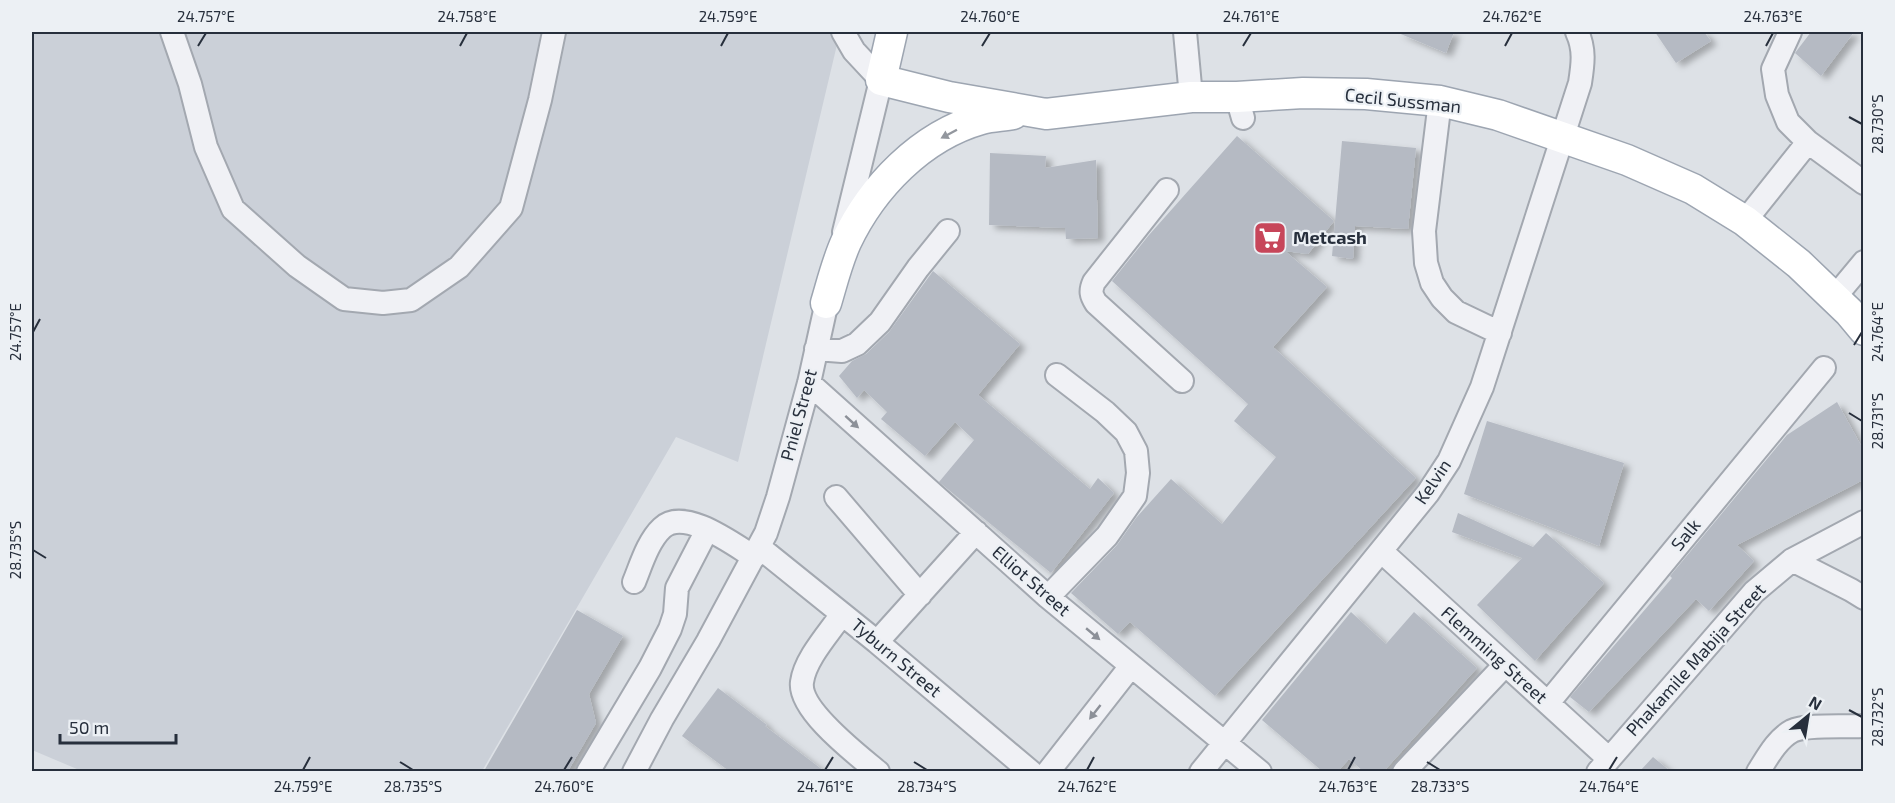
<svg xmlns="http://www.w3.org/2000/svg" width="1895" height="803" font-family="'Exo 2',sans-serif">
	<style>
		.built { fill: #cbd0d8 }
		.building { fill: #b5bac3; filter: url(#shadow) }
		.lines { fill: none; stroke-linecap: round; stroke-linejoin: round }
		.minor-casing { stroke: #a3a8b0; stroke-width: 26 }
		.major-casing { stroke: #9da5b1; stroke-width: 33 }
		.minor { stroke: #f0f1f5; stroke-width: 22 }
		.major { stroke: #fff; stroke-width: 30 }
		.oneway { fill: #93979e }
		.oneway2 { fill: #8c9098 }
		.ticks { fill: none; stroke: #272f3c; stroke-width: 2 }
		.labels { text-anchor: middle; stroke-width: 4.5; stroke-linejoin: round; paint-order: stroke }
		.street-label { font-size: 18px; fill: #272f3c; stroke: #ecf0f4 }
		.poi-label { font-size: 18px; font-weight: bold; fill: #272f3c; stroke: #ecf0f4; text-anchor: start }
		.neatline { fill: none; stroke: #272f3c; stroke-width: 2 }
		.ticks-label { font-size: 15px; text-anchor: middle; fill: #272f3c }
	</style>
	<defs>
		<filter id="shadow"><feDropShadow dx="6" dy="4" stdDeviation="3" flood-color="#0004"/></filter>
	</defs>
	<rect width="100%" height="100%" fill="#dde1e6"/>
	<path class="built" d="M32 32H840L738 462 676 437 482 771 84 772 32 750Z"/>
	<path class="building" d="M1396 32H1454L1446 53Z
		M1655 32H1704L1711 41 1676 63Z
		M1811 32H1854L1821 76 1795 53Z
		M1237 136 1334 221 1308 254 1285 251 1327 287 1273 347 1416 478 1215 696 1130 622 1118 634 1071 593 1117 545 1136 518 1171 479 1222 524 1276 457 1234 421 1248 404 1112 281 1149 235Z
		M1342 141 1416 148 1408 229 1355 226 1353 259 1332 256Z
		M990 153 1046 156 1045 168 1096 160 1098 238 1066 239 1065 228 989 225Z
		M933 271 1020 344 978 395 1090 489 1098 478 1114 493 1051 573 939 482 974 440 955 422 925 456 881 419 887 412 864 390 857 398 839 376 852 361 866 354 889 332Z
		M1837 402 1863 449V480L1737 545 1754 561 1709 611 1696 599 1589 712 1570 697 1672 578 1670 576 1787 435Z
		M1487 421 1624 463 1599 546 1464 494Z
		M1458 513 1533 547 1546 533 1604 583 1535 661 1477 605 1522 558 1452 532Z
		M577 610 623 636 589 694 596 723 568 771H484Z
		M1351 612 1386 644 1414 612 1477 668 1384 771H1363L1349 759 1338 771H1322L1262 720Z
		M718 688 767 725 765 726 824 771H729L682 736Z
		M1653 757 1670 771H1640Z"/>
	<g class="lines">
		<defs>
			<path id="minor" d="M172 32 190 84 206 147 233 209 297 266 344 299 383 303 411 300 459 267 511 208 540 100 554 32
				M843 32 854 51 881 80 844 232
				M1185 32 1191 97
				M1790 32 1773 69 1777 95 1788 122 1808 142 1864 183
				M1237 97 1243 118
				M1440 101 1424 231 1426 263 1432 283 1442 298 1456 312 1500 333
				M1167 190 1094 282C1090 291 1091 295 1096 303L1182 381
				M1745 221 1808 142
				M1834 298 1864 262
				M816 349 842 351 857 344 880 322 918 268 948 231
				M809 383 1048 597 1260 772
				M836 497 920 595
				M759 547 877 642 1031 772
				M1381 551 1608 758
				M1792 560 1851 590 1864 598
				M634 582C641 565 648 541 662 528 684 507 733 544 754 557
				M1048 597 1107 536 1135 496 1138 473 1136 451 1126 432 1105 412 1057 375
				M842 614C829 633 805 659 802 682 798 710 858 755 878 772
				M877 642 976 532
				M1548 703 1824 368
				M588 772 650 668 670 629 675 614 677 588 707 530
				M634 772 662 719 708 641 766 533 778 497 809 383 830 288
				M1048 772 1131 666
				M1201 772 1428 493 1449 461 1482 387 1580 83C1583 64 1585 49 1577 32
				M1404 772 1505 665
				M1598 772 1754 592 1792 560 1864 522
				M1758 772C1767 758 1777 739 1792 731 1806 724 1846 727 1864 726"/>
			<path id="major" d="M892 32 881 80 949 97 1046 114 1191 97H1237L1303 93 1366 94 1440 101 1498 115 1627 160 1693 189 1745 221 1799 264 1849 312 1864 330
				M826 303C832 283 837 262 846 242 872 187 921 136 981 119 991 116 1003 116 1013 114"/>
		</defs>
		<use href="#minor" class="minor-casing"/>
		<use href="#major" class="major-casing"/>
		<use href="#minor" class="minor"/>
		<use href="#major" class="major"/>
	</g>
	<defs><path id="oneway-solid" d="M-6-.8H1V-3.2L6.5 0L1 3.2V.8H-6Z" transform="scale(1.5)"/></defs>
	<use class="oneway" href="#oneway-solid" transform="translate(949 134) rotate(152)"/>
	<g class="oneway2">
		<use href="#oneway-solid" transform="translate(852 422) rotate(42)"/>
		<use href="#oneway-solid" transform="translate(1093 634) rotate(40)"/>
		<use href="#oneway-solid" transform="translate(1095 712) rotate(128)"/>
	</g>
	<path class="ticks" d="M198 46 206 33M460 46 467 33M721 46 728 33M982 46 990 33M1243 46 1251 33M1505 46 1512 33M1766 46 1773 33M1849 117 1862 124M33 332 40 319M1854 345 1862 332M1849 413 1862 421M33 550 46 558M1849 710 1862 717M400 762 413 770M914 762 927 770M1427 762 1440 770M303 770 310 757M564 770 572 757M825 770 833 757M1087 770 1094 757M1348 770 1355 757M1609 770 1617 757"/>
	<defs>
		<symbol id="supermarket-square" viewBox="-11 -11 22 22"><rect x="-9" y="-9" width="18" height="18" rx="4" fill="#c7465a" stroke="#ecf0f4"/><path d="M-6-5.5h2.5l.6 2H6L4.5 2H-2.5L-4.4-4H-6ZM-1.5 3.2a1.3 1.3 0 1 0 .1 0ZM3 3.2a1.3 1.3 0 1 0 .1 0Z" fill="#fff"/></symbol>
	</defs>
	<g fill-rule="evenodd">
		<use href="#supermarket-square" x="1251" y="219" width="38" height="38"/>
	</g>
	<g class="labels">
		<g class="street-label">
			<text transform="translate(1403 101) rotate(6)" y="6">Cecil Sussman</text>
			<text transform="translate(799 415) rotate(-75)" y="6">Pniel Street</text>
			<text transform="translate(1433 482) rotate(-56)" y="6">Kelvin</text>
			<text transform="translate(1686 535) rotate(-51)" y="6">Salk</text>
			<text transform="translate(1031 581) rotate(41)" y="6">Elliot Street</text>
			<text transform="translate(1494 655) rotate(42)" y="6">Flemming Street</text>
			<text transform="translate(896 658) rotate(40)" y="6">Tyburn Street</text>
			<text transform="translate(1696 660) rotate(-48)" y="6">Phakamile Mabija Street</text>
		</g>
		<g class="poi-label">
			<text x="1293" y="244">Metcash</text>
		</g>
	</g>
	<rect width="1895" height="803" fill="none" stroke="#ecf0f4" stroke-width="66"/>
	<g transform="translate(1808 716) rotate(30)" stroke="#ecf0f4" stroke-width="4.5" paint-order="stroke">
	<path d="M0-4.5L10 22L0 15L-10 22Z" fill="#272f3c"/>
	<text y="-9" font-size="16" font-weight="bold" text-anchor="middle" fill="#272f3c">N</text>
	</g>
	<path d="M60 734v9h116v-9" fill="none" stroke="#272f3c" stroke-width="3"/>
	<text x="69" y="734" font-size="18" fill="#272f3c" stroke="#ecf0f4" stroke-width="4.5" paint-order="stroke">50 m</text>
	<rect x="33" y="33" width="1829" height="737" class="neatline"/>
	<g class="ticks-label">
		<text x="206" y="22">24.757°E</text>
		<text x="467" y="22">24.758°E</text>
		<text x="728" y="22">24.759°E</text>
		<text x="990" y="22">24.760°E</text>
		<text x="1251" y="22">24.761°E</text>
		<text x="1512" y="22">24.762°E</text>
		<text x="1773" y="22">24.763°E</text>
		<text transform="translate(1878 124) rotate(-90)" y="5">28.730°S</text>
		<text transform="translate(1878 332) rotate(-90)" y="5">24.764°E</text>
		<text transform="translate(16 332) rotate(-90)" y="5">24.757°E</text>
		<text transform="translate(1878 421) rotate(-90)" y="5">28.731°S</text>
		<text transform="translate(16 550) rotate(-90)" y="5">28.735°S</text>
		<text transform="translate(1878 717) rotate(-90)" y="5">28.732°S</text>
		<text x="303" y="792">24.759°E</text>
		<text x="413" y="792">28.735°S</text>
		<text x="564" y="792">24.760°E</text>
		<text x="825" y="792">24.761°E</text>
		<text x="927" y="792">28.734°S</text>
		<text x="1087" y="792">24.762°E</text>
		<text x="1348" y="792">24.763°E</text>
		<text x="1440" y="792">28.733°S</text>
		<text x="1609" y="792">24.764°E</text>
	</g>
</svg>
